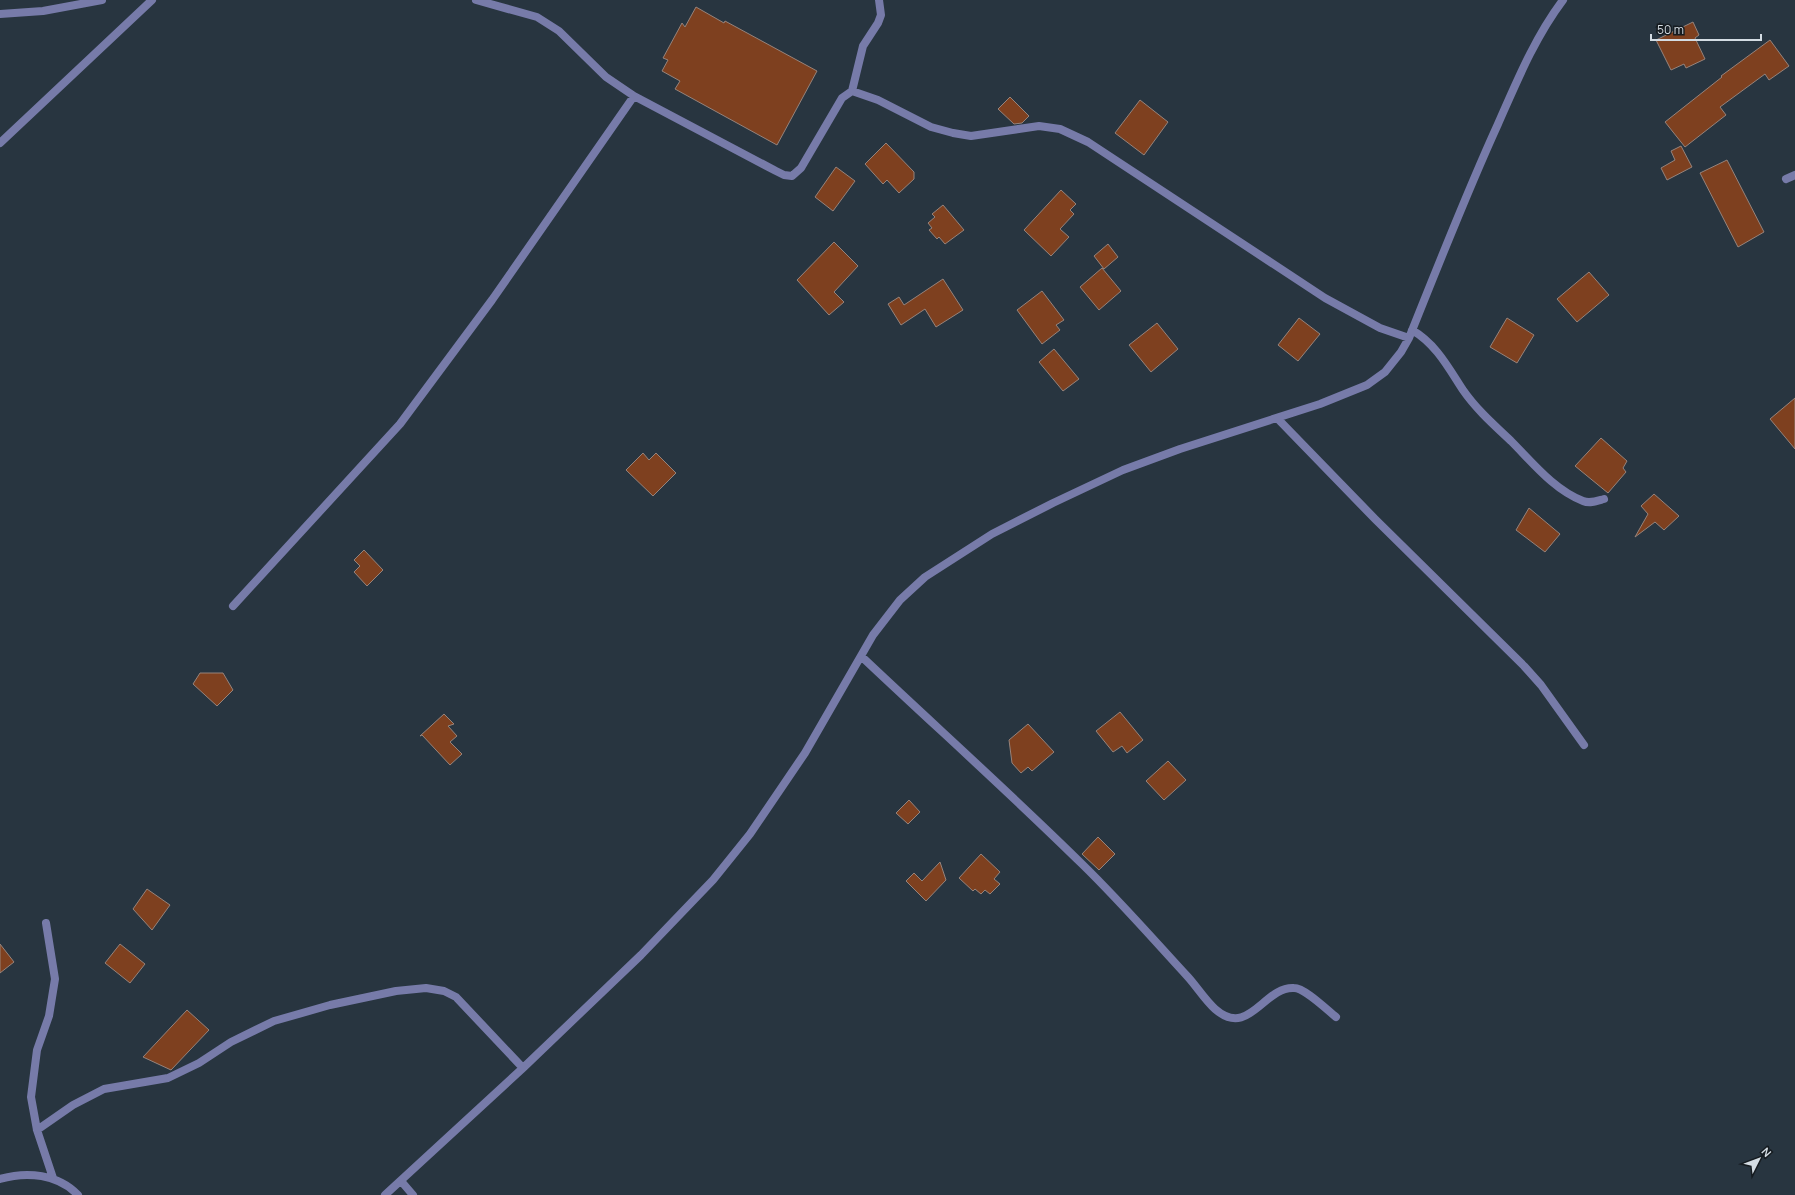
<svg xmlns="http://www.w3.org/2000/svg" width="1795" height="1195" font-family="Manrope,sans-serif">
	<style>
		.building { fill: #7e401f; stroke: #96837b }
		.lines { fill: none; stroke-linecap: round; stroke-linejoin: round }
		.street { stroke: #777ba9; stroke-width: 8 }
	</style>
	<rect width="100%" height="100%" fill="#283540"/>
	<path class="building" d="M696 7 724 23 725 21 817 71 777 145 675 89 680 81 662 71 668 60 663 58 682 23 685 27Z
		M1693 22 1699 35 1695 38 1705 59 1686 68 1684 64 1671 70 1656 40Z
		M1770 40 1789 66 1769 80 1765 74 1720 107 1726 115 1685 147 1665 122 1722 77 1721 76Z
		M1010 97 1029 116 1022 123 1014 124 998 109Z
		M1140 100 1168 122 1144 155 1115 133Z
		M886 143 914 172V179L899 193 887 180 883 184 865 164Z
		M1681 146 1692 167 1667 180 1661 168 1675 160 1671 151Z
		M1727 160 1764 232 1738 247 1700 173Z
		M836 167 855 181 833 211 815 197Z
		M1061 190 1076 204 1070 210 1074 214 1060 229 1069 237 1051 256 1024 230Z
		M943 205 964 230 945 244 939 237 937 239 929 230 932 228 928 223 935 217 932 214Z
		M834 242 858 266 834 292 844 302 829 315 797 280Z
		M1108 244 1118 257 1104 269 1094 256Z
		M1102 268 1121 291 1099 310 1080 287Z
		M1589 272 1609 295 1577 322 1557 299Z
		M943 279 963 310 936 327 925 309 901 325 888 304 899 297 904 305Z
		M1042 291 1064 320 1056 325 1060 330 1042 344 1017 310Z
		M1299 318 1320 334 1298 361 1278 345Z
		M1507 318 1534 335 1517 363 1490 347Z
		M1157 323 1178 349 1151 372 1129 345Z
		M1054 349 1079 379 1063 391 1039 362Z
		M1795 398V449L1770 419Z
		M1601 438 1627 461 1623 468 1626 472 1608 493 1575 466Z
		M643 453 649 460 656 453 676 473 653 496 626 470Z
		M1654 494 1679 516 1664 530 1655 522 1635 537 1648 514 1641 506Z
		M1529 508 1560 534 1545 552 1516 530Z
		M364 550 383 570 367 586 354 572 360 566 354 560Z
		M200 673H223L233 690 217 706 193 684Z
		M1120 712 1143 740 1127 753 1122 746 1113 752 1096 731Z
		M444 714 454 724 448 726 457 736 450 742 462 754 450 765 422 735 420 736Z
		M1028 724 1054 752 1032 771 1028 767 1021 773 1012 763 1009 740Z
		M1168 761 1186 780 1164 800 1146 781Z
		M909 800 920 812 908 824 896 813Z
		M1098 837 1115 854 1099 870 1082 854Z
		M981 854 1000 872 994 879 1000 884 990 894 985 890 981 894 975 889 973 891 959 878Z
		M940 862 946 880 926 901 906 881 914 873 922 881Z
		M147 889 170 905 152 930 133 909Z
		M0 944 14 962 0 973Z
		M120 944 145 964 130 983 105 963Z
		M187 1010 209 1030 171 1070 143 1057Z"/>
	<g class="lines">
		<path class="street" d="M476 0 537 17 559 31 606 77 634 96 776 171 784 175 792 176 801 168 842 98 852 91 863 46 878 23 881 15 879 0
			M0 14 43 11 102 0
			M852 91 878 100 931 127 953 133 971 136 1039 126 1060 129 1088 142 1325 298 1380 328 1409 338
			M0 143 152 0
			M1786 179 1795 175
			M1412 330C1436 344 1448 367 1463 390 1476 409 1494 425 1511 441 1532 462 1554 490 1583 501 1590 504 1597 501 1604 499
			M1277 418 1375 519 1524 666 1541 685 1584 745
			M233 606 400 424 492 300 634 96
			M861 656C935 726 1010 793 1082 864 1119 900 1153 939 1188 977 1197 987 1205 1000 1215 1009 1249 1039 1264 986 1294 988 1305 988 1327 1010 1336 1017
			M46 923 55 979 49 1016 37 1050 31 1097 37 1130 53 1178
			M37 1130 73 1105 104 1089 168 1078 199 1063 231 1042 274 1021 330 1005 396 991 426 988 444 991 456 997 523 1068
			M0 1179C27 1171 58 1174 78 1195
			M401 1181 413 1195
			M385 1195 523 1068 641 955 713 880 750 834 805 753 873 635 900 600 925 577 992 534 1053 503 1123 470 1180 449 1320 404 1367 385 1385 372 1401 352 1409 338C1438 266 1466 194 1498 124 1517 81 1535 37 1563 0"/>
	</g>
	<g transform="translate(1759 1159) rotate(48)" stroke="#161c21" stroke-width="3" paint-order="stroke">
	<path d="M0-3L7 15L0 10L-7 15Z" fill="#d4dce3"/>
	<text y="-6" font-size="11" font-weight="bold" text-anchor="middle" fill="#d4dce3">N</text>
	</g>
	<path d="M1651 34v6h110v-6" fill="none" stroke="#d4dce3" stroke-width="2"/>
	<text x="1657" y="34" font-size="12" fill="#d4dce3" stroke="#161c21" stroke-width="3" paint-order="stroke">50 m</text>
</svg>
